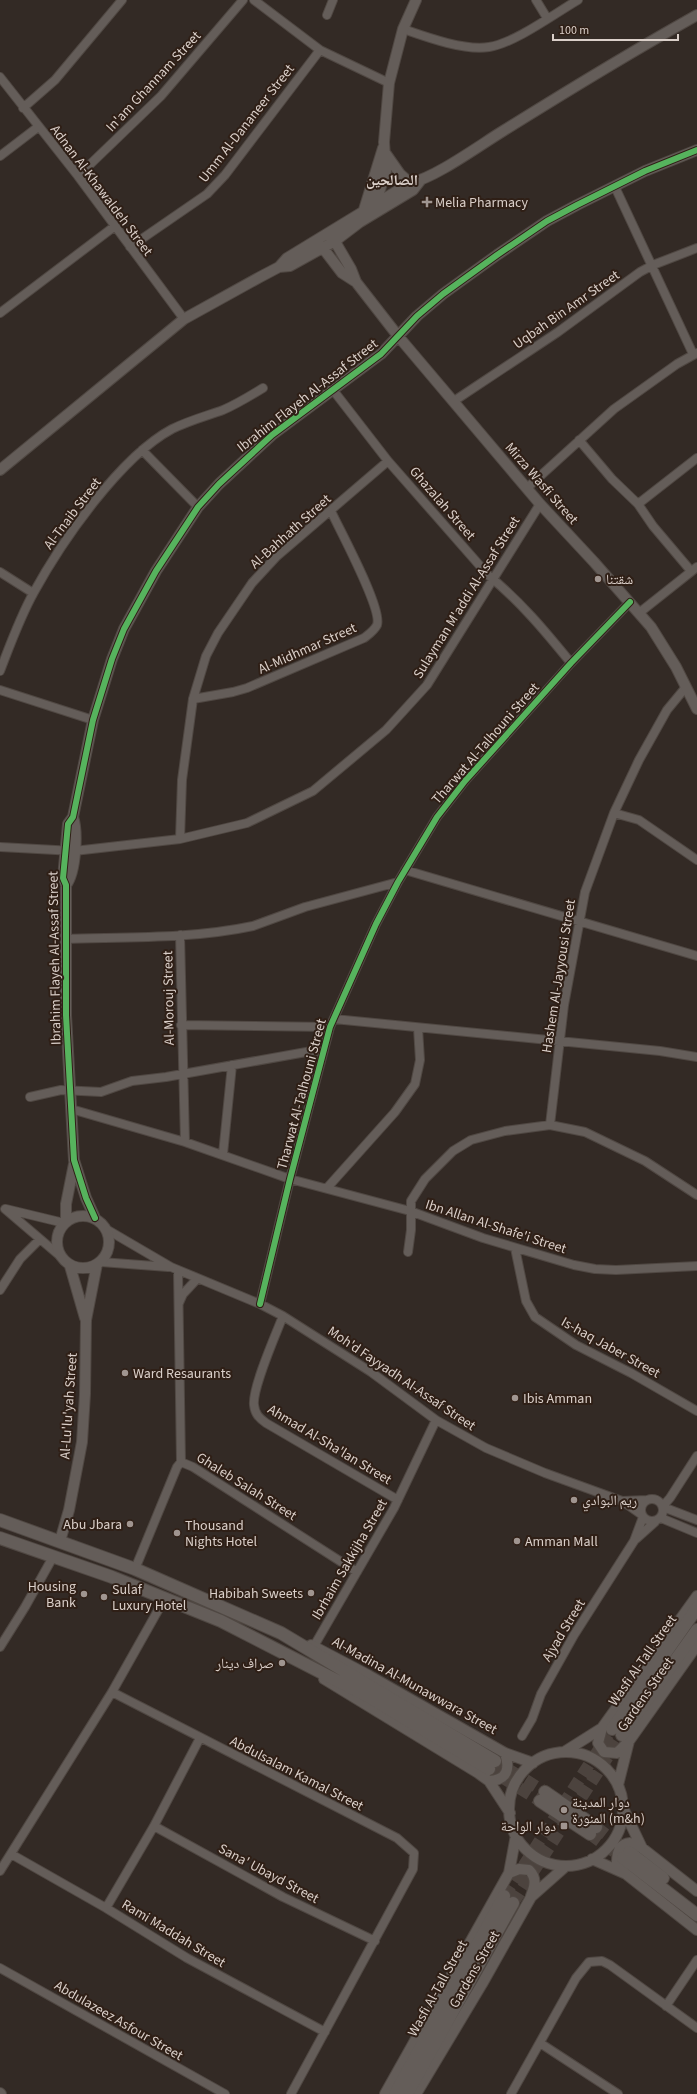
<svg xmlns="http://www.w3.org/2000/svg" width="697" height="2094" font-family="'Source Sans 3','Noto Naskh Arabic',sans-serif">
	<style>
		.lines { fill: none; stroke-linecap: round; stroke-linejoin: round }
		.secondary-tunnel { stroke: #4c433e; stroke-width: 12; stroke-dasharray: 12 6; stroke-linecap: butt }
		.minor-casing { stroke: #504843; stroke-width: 10 }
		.tertiary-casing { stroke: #504843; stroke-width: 12 }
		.secondary-casing { stroke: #504843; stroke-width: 14 }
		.minor { stroke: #645d59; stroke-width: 8 }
		.tertiary { stroke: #645d59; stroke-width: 10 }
		.secondary { stroke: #645d59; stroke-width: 12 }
		.cycleway-casing { stroke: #2f1f16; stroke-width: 8 }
		.cycleway { stroke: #56b35d; stroke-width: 6 }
		.poi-dot { fill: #a09590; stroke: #2f1f16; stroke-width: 1.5 }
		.labels { text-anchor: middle; stroke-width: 4; stroke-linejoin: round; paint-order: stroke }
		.street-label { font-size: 14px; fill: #dacfc9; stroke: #2f1f16 }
		.poi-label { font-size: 14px; fill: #dacfc9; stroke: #2f1f16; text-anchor: start }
		.neighbourhood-label { font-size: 15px; font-weight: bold; fill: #dacfc9; stroke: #2f1f16 }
	</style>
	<rect width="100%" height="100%" fill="#332a25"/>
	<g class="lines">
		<path class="secondary-tunnel" d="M495 1761 545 1792
			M489 1769 540 1801
			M596 1827 629 1852
			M590 1834 623 1858
			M504 1896 612 1729
			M513 1903 622 1735"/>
		<defs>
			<path id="minor" d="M254 0 320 50 389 83
				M536 0 547 18
				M327 15 333 0
				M403 29C426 37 464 51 489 47 515 43 554 14 578 0
				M0 77 78 176 184 319
				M23 108 55 80 122 0
				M0 156 38 127
				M78 176 161 96 243 0
				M615 187 693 354
				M130 247 207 194 225 175 320 50
				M0 313 115 226
				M333 390 388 461 488 575C520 601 545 631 571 663
				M454 401 558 332 640 272 653 265 697 248
				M579 440 612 479 638 504 653 526 691 571
				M142 450 198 507
				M527 488 614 409 677 364 697 353
				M638 504 697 458
				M0 572 33 593
				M639 613 697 567
				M0 671C10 645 20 617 34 592 62 541 120 457 172 429 188 421 206 416 223 410 237 404 250 396 263 388
				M0 690 93 720
				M193 699 233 692 247 688 364 638C369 634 374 631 377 625 383 609 339 529 331 511
				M614 813 639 820 697 860
				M180 839 182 780 193 699 206 656 218 633 252 583 276 557 388 461
				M0 847 74 851 180 839 247 823 313 791 386 730 427 685 540 504
				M405 870 697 956
				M180 935 185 1142
				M65 939C128 937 192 939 253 926L305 907 398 882
				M334 1019 660 1051 697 1057
				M181 1025 330 1027
				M30 1097 61 1090 101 1092 132 1081 166 1077 323 1049
				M71 1109 185 1142 290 1179 410 1211 483 1238 574 1265 595 1269 616 1270 697 1266
				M550 1125 564 1005 585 892 614 813 639 760 667 710 686 687
				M223 1154 232 1065
				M327 1188 395 1112 415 1084 420 1060 418 1028
				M5 1209 60 1256
				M6 1209 64 1223
				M106 1229 171 1267 260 1304 283 1316 371 1372 436 1420 486 1448 545 1473 622 1501 647 1500
				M515 1248 526 1301 535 1317 576 1345 631 1373 697 1411
				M408 1252 411 1230V1201L425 1179 453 1151 471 1140 505 1131 550 1125 585 1132 645 1161 697 1195
				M101 1262 168 1267
				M178 1270 181 1462
				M0 1290 20 1259 40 1239
				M179 1303 183 1294 197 1279
				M260 1304 290 1179 330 1027 376 924 398 882 437 817 465 781 571 663 630 602
				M283 1316C276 1334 252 1388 254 1405 255 1414 259 1418 266 1423L398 1500
				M641 1510a11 11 0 1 1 22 0a11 11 0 1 1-22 0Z
				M622 1501 642 1515
				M663 1506 670 1498 697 1456
				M663 1507 697 1520
				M661 1518 697 1533
				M636 1539 655 1522
				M135 1569 177 1467 181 1462 193 1467 357 1572
				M314 1646 394 1508 436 1420
				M0 1647 25 1607 53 1557
				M112 1692 397 1838 414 1853 413 1869 291 2094
				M522 1736 532 1719 541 1694 574 1635 634 1541 643 1517
				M154 1826 283 1897 375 1941
				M11 1854 106 1908 187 1958 325 2032
				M0 1871 112 1692 165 1598
				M106 1908 154 1826 200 1738
				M0 1968 225 2094
				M666 2006 697 1960
				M540 2043 618 2094
				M511 2094 576 1978 589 1962 602 1961 610 1965 697 2028"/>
			<path id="tertiary" d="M386 154 400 174 410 183
				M375 205 386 171 384 142 389 83 403 29 416 0
				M363 213 383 148
				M330 233 351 269 356 282 398 336 540 504 594 562 651 627 676 667 697 709
				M319 243 342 273 356 282
				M279 267 287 258 410 183C435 178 480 145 503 131 567 91 631 52 697 15
				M0 470 184 319 260 277 279 267 290 266 335 241 360 222 413 190 420 181
				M66 885C76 872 78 832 73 817
				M57 1242a26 26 0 1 1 52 0a26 26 0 1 1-52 0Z
				M95 1218 86 1198 74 1160 66 1015V885L63 878 68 824 73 817 93 720 112 659 124 629 156 571 198 507 219 484 272 435 381 354 417 316 443 294 497 255 547 221 577 205 645 171 697 150
				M66 1221V1204L74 1164
				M70 1266 85 1318
				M60 1541 69 1510 82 1442 85 1394 86 1320 97 1264
				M311 1645 368 1675 505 1753 533 1763
				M324 1679 478 1773 489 1781 510 1813
				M602 1728 598 1743 604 1752 617 1753 626 1744
				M564 1752 602 1728 697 1596
				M509 1809a57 57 0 1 1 114 0a57 57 0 1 1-114 0Z
				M489 1781C508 1780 510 1768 505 1753
				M618 1785 629 1741 697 1645
				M623 1808 642 1848 697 1891
				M592 1859 626 1874 697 1930
				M509 1873 519 1869 529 1870C537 1878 535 1886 531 1896
				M625 1873 617 1862C617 1852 620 1844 630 1843L642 1848
				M0 2093 1 2094
				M385 2094 509 1873 516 1835
				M416 2094 482 1984 531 1897 566 1866"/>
			<path id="secondary" d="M0 1520 135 1569 281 1633 495 1761
				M0 1538 112 1577 221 1621 371 1698 489 1769
				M612 1729 697 1608
				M622 1735 697 1630
				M545 1792 596 1827
				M540 1801 590 1834
				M629 1852 663 1878
				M623 1858 697 1915
				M395 2094 504 1896
				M407 2094 513 1903"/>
		</defs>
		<use href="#minor" class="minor-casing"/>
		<use href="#tertiary" class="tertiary-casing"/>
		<use href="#secondary" class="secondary-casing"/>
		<use href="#minor" class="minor"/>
		<use href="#tertiary" class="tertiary"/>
		<use href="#secondary" class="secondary"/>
		<defs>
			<path id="cycleway" d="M95 1218 86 1198 74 1160 66 1015V885L63 878 68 824 73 817 93 720 112 659 124 629 156 571 198 507 219 484 272 435 381 354 417 316 443 294 497 255 547 221 577 205 645 171 697 150
				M260 1304 290 1179 330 1027 376 924 398 882 437 817 465 781 571 663 630 602"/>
		</defs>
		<use href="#cycleway" class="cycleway-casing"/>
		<use href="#cycleway" class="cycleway"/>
	</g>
	<g class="poi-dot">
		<path d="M425 196h4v4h4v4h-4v4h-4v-4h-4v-4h4z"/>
		<circle cx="598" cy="579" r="4"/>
		<circle cx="125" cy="1373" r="4"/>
		<circle cx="515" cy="1398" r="4"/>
		<circle cx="574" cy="1500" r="4"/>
		<circle cx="130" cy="1524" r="4"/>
		<circle cx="177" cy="1533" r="4"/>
		<circle cx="517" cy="1541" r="4"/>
		<circle cx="311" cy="1593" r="4"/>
		<circle cx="84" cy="1594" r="4"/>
		<circle cx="104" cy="1597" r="4"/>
		<circle cx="282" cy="1663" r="4"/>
		<circle cx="564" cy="1810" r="4"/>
		<rect x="560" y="1822" width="8" height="8" rx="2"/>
	</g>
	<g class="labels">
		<g class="street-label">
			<text transform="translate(153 81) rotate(-47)" y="5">In'am Ghannam Street</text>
			<text transform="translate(246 123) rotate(-52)" y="5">Umm Al-Dananeer Street</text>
			<text transform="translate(102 190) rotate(53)" y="5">Adnan Al-Khawaldeh Street</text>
			<text transform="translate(566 309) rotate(-35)" y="5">Uqbah Bin Amr Street</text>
			<text transform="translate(307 395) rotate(-38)" y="5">Ibrahim Flayeh Al-Assaf Street</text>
			<text transform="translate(542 483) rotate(49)" y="5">Mirza Wasfi Street</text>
			<text transform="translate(443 503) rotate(49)" y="5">Ghazalah Street</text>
			<text transform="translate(72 513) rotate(-53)" y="5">Al-Tnaib Street</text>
			<text transform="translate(290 531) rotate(-42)" y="5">Al-Bahhath Street</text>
			<text transform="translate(466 597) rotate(-58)" y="5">Sulayman M'addi Al-Assaf Street</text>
			<text transform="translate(307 648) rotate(-24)" y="5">Al-Midhmar Street</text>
			<text transform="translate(485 743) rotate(-49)" y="5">Tharwat Al-Talhouni Street</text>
			<text transform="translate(54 958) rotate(-91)" y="5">Ibrahim Flayeh Al-Assaf Street</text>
			<text transform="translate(558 976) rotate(-81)" y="5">Hashem Al-Jayyousi Street</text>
			<text transform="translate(168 998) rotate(-91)" y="5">Al-Morouj Street</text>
			<text transform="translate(301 1094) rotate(-75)" y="5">Tharwat Al-Talhouni Street</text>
			<text transform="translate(496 1226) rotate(18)" y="5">Ibn Allan Al-Shafe'i Street</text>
			<text transform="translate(611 1347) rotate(29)" y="5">Is-haq Jaber Street</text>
			<text transform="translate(402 1378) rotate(34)" y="5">Moh'd Fayyadh Al-Assaf Street</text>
			<text transform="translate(68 1406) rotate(-86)" y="5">Al-Lu'lu'yah Street</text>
			<text transform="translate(330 1444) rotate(31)" y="5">Ahmad Al-Sha'lan Street</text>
			<text transform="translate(247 1486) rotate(32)" y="5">Ghaleb Salah Street</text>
			<text transform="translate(349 1559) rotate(-60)" y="5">Ibrhaim Sakkijha Street</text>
			<text transform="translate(563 1630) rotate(-59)" y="5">Ajyad Street</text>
			<text transform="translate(642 1660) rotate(-55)" y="5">Wasfi Al-Tall Street</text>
			<text transform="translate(415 1685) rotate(29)" y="5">Al-Madina Al-Munawwara Street</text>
			<text transform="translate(645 1694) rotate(-55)" y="5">Gardens Street</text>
			<text transform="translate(297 1773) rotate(27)" y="5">Abdulsalam Kamal Street</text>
			<text transform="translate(269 1873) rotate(28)" y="5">Sana' Ubayd Street</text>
			<text transform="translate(174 1933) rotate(31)" y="5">Rami Maddah Street</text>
			<text transform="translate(474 1969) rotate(-60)" y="5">Gardens Street</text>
			<text transform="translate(437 1988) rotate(-61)" y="5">Wasfi Al-Tall Street</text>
			<text transform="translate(119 2020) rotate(30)" y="5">Abdulazeez Asfour Street</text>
		</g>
		<g class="poi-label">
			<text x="435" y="207">Melia Pharmacy</text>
			<text x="606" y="584">شقتنا</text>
			<text x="133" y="1378">Ward Resaurants</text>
			<text x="523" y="1403">Ibis Amman</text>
			<text x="582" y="1505">ريم البوادي</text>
			<text x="122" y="1529" text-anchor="end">Abu Jbara</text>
			<text x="185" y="1530">Thousand<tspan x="185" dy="16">Nights Hotel</tspan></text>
			<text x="525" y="1546">Amman Mall</text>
			<text x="76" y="1591" text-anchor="end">Housing<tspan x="76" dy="16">Bank</tspan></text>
			<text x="112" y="1594">Sulaf<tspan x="112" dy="16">Luxury Hotel</tspan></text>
			<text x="303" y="1598" text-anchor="end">Habibah Sweets</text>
			<text x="274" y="1668" text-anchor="end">صراف دينار</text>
			<text x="572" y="1807">دوار المدينة<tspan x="572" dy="16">المنورة (m&amp;h)</tspan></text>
			<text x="556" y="1831" text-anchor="end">دوار الواحة</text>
		</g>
		<g class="neighbourhood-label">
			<text x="392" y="185">الصالحين</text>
		</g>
	</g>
	<path d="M553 34v6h125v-6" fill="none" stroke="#dacfc9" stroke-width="2"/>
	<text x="559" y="34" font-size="12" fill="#dacfc9" stroke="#2f1f16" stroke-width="3" paint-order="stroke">100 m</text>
</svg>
